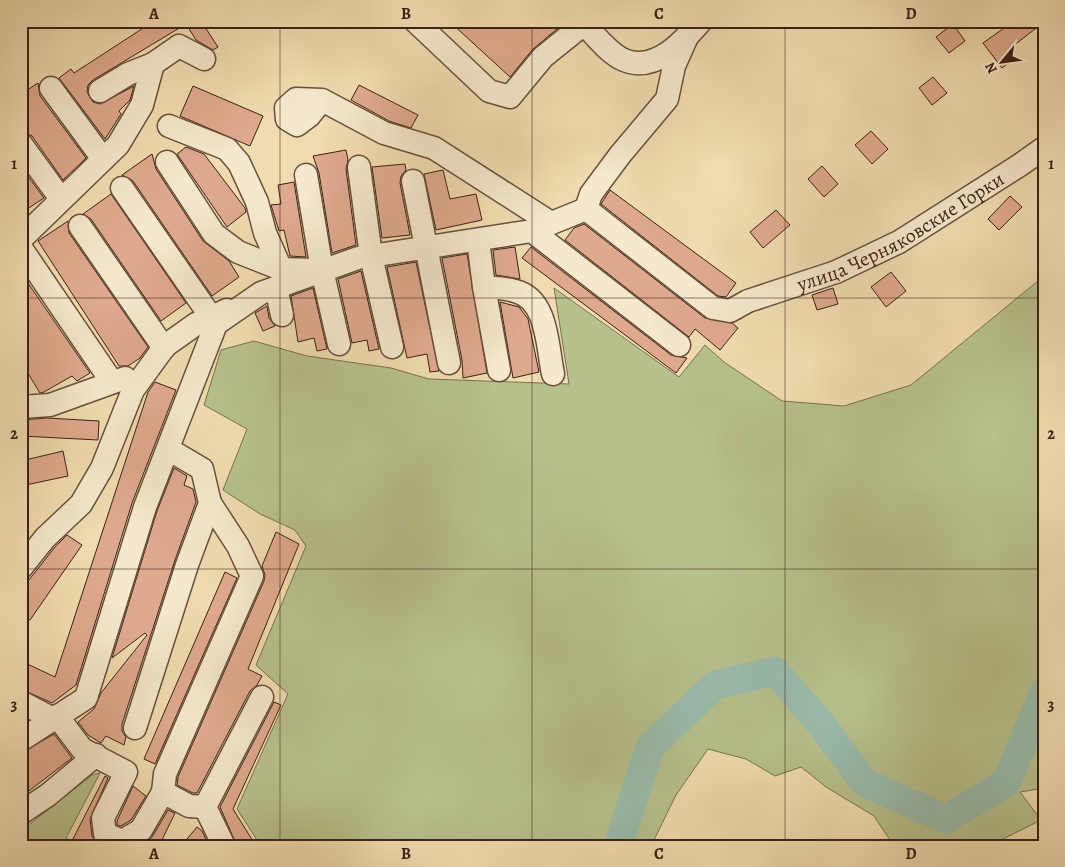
<svg xmlns="http://www.w3.org/2000/svg" width="1065" height="867" font-family="Alegreya,serif">
	<style>
		.green { fill: #b7c18d; stroke: #797151 }
		.lines { fill: none; stroke-linecap: round; stroke-linejoin: round }
		.river { stroke: #9abcac; stroke-width: 29 }
		.building { fill: #dfa98d; stroke: #3b2115 }
		.minor-casing { stroke: #68503c; stroke-width: 25 }
		.minor { stroke: #f5e8cc; stroke-width: 22 }
		.grid { fill: none; stroke: #3b2115; stroke-width: 1; stroke-opacity: 0.55 }
		.labels { text-anchor: middle; stroke-width: 4; stroke-linejoin: round; paint-order: stroke }
		.street-label { font-size: 20px; fill: #3b2115; stroke: #f5e8cc }
		.neatline { fill: none; stroke: #3b2115; stroke-width: 2 }
		.grid-label { font-size: 16px; text-anchor: middle; font-weight: bold; fill: #3b2115 }
	</style>
	<rect width="100%" height="100%" fill="#f0dcb0"/>
	<filter id="stains"><feTurbulence type="fractalNoise" baseFrequency=".004" numOctaves="4"/><feColorMatrix values="0 0 0 0 .2 0 0 0 0 .09 0 0 0 0 .02 0 0 0 .5 -.17"/></filter>
	<radialGradient id="worn" r=".72"><stop offset=".6" stop-color="#630" stop-opacity="0"/><stop offset="1" stop-color="#630" stop-opacity=".3"/></radialGradient>
	<path class="green" d="M1044 276V788L1020 792 1041 820 989 846H894L874 816 826 787 801 767 775 776 746 759 708 749 676 795 651 846H261L237 809 288 694 256 665 306 546 295 530 260 514 223 490 247 429 204 405 221 350 254 341 307 356 391 368 429 379 569 384 554 288 679 377 705 345 724 362 782 401 844 406 911 385Z
		M100 773 66 838 78 846H21V831L92 775Z"/>
	<g class="lines">
		<path class="river" d="M618 846 650 747 715 685 775 671 820 723 865 783 946 819 1006 783 1044 692"/>
	</g>
	<path class="building" d="M154 21H201L218 47 213 50 196 40 186 24 93 80 88 85 87 92 93 102 100 104 134 86 130 100 119 111 121 114 105 139 59 78 71 69 74 73Z
		M449 21H549L557 29 533 49 510 77Z
		M1014 21 1044 22 1008 50 1015 58 1002 68 983 43Z
		M953 24 965 41 949 53 936 37Z
		M933 77 947 93 932 105 919 88Z
		M38 83 40 96 86 158 63 180 32 136 21 131V94Z
		M359 85 418 115 411 128 389 121 351 100Z
		M193 86 263 116 250 146 180 116Z
		M871 131 888 149 872 164 855 145Z
		M186 147 204 154 245 208 246 212 227 227 177 154Z
		M346 150 348 160 346 169 356 245 332 253 319 173 313 156Z
		M152 154 156 169 203 241 229 261 239 277 212 296 133 181 122 175Z
		M405 164 406 170 401 176 400 183 410 235 382 238 372 167Z
		M822 166 838 184 824 197 808 179Z
		M21 167 44 198 21 213Z
		M443 170 450 199 476 194 482 220 436 230 424 174Z
		M294 182 306 257 290 256 284 230 279 231 271 205 281 204 278 185Z
		M610 190 736 283 726 297 718 296 601 204Z
		M111 194 186 303 161 321 91 219 83 214Z
		M1010 196 1022 207 999 230 988 219Z
		M776 210 790 225 763 248 750 232Z
		M68 221 69 233 148 347 140 358 128 366H119L38 241Z
		M584 224 705 318 732 323 738 328 720 350 695 329 689 337 565 240 574 228Z
		M515 247 520 279 496 275 493 250Z
		M531 247 671 355 687 358 676 373 522 258Z
		M467 254 487 373 463 378 462 360 442 258Z
		M416 262 439 371 430 372 427 354 407 358 387 267Z
		M361 271 379 349 369 351 367 340 352 343 338 279Z
		M891 272 906 291 886 307 871 287Z
		M21 273 90 373 77 381 72 376 44 392 40 393 21 362Z
		M313 288 327 349 317 351 314 338 298 342 291 296Z
		M833 288 838 304 817 310 812 295Z
		M500 302 519 307 528 319 539 372 513 378Z
		M267 306 269 318 275 326 263 331 255 313Z
		M155 382 176 390 132 503 76 685 52 703 21 689V661L55 677 148 392Z
		M47 418 99 421 98 440 21 436V420Z
		M63 451 68 476 21 486V461Z
		M174 468 187 476 184 485 193 489 196 502 175 560 122 724V731L126 737 124 745 106 736 101 743 88 735 78 722 94 709 101 693 147 635 145 633 112 658 157 511Z
		M276 532 299 544 248 669 262 676 257 685 250 691 197 793H193L177 785 178 777 264 581 265 575 262 566Z
		M67 535 82 545 30 620 21 618V590L55 547Z
		M225 572 237 578 155 764 144 759Z
		M274 702 281 705 233 809 256 846H237L220 807Z
		M54 734 72 758 21 797V753Z
		M105 776 108 778 90 819 92 836 99 846H86L73 839Z
		M133 786 146 796 131 820 121 826 117 825V821Z
		M168 810 175 813 159 846H140L152 837Z
		M197 827 202 831 209 846H195L187 839Z"/>
	<g class="lines">
		<defs>
			<g id="minor">
				<path d="M415 21 489 91 510 97 543 57 584 24C595 35 609 54 624 60 655 73 683 42 701 21"/>
				<path id="s1" d="M686 39 674 66 667 99 620 155 591 194 586 209 713 308 730 311 748 301 836 272 899 242 1020 165 1044 148"/>
				<path d="M51 88 103 159"/>
				<path d="M100 91 128 74 153 64"/>
				<path d="M322 100 309 116 297 125 287 119 286 108 296 99 322 100 384 133 434 148 551 223"/>
				<path d="M169 126 227 149 239 163 257 202 265 233 281 269 314 270"/>
				<path d="M21 144 61 199"/>
				<path d="M167 162 214 234 238 252 281 269"/>
				<path d="M359 167 371 256 392 347"/>
				<path d="M306 175 322 270 339 344"/>
				<path d="M413 181 449 363"/>
				<path d="M122 188 211 317"/>
				<path d="M80 226 164 348"/>
				<path d="M532 231 679 345"/>
				<path d="M21 239 118 145 142 105 153 64 179 46 204 59"/>
				<path d="M478 240 484 287C494 288 505 288 515 291 548 299 547 346 553 374"/>
				<path d="M21 248 112 382"/>
				<path d="M484 287 499 370"/>
				<path d="M276 288 282 315"/>
				<path d="M21 407 50 405 125 378"/>
				<path d="M210 503 238 546 252 576 165 774 163 792 189 806 205 807 262 697"/>
				<path d="M21 568 45 538 81 504 102 468 133 390 165 346 196 324 227 310"/>
				<path d="M21 702 53 719"/>
				<path d="M57 716 82 749 126 772 103 818 105 834 122 841 141 830 163 792"/>
				<path d="M135 728 187 565 210 503 202 469 168 449"/>
				<path d="M21 740 86 698 145 507 216 324 261 293 358 258 532 231 586 209"/>
				<path d="M205 807 224 846"/>
				<path d="M21 813 48 795 96 755"/>
			</g>
		</defs>
		<use href="#minor" class="minor-casing"/>
		<use href="#minor" class="minor"/>
	</g>
	<path class="grid" d="M280 21V846M532 21V846M785 21V846M21 298H1044M21 569H1044"/>
	<g class="labels">
		<g class="street-label">
			<text dy="7" stroke="none"><textPath href="#s1" startOffset="568">улица Черняковские Горки</textPath></text>
		</g>
	</g>
	<rect width="1065" height="867" fill="none" stroke="#f0dcb0" stroke-width="55"/>
	<g transform="translate(1002 62) rotate(241)" stroke="#f5e8cc" stroke-width="4" paint-order="stroke">
	<path d="M0-4L9 19L0 12L-9 19Z" fill="#3b2115"/>
	<text y="-8" font-size="14" font-weight="bold" text-anchor="middle" fill="#3b2115">N</text>
	</g>
	<rect x="28" y="28" width="1010" height="812" class="neatline"/>
	<g class="grid-label">
		<text x="154" y="19">A</text>
		<text x="406" y="19">B</text>
		<text x="659" y="19">C</text>
		<text x="911" y="19">D</text>
		<text x="14" y="169">1</text>
		<text x="1051" y="169">1</text>
		<text x="14" y="439">2</text>
		<text x="1051" y="439">2</text>
		<text x="14" y="710">3</text>
		<text x="1051" y="710">3</text>
		<text x="154" y="859">A</text>
		<text x="406" y="859">B</text>
		<text x="659" y="859">C</text>
		<text x="911" y="859">D</text>
	</g>
	<rect width="100%" height="100%" filter="url(#stains)"/>
	<rect width="100%" height="100%" fill="url(#worn)"/>
</svg>
